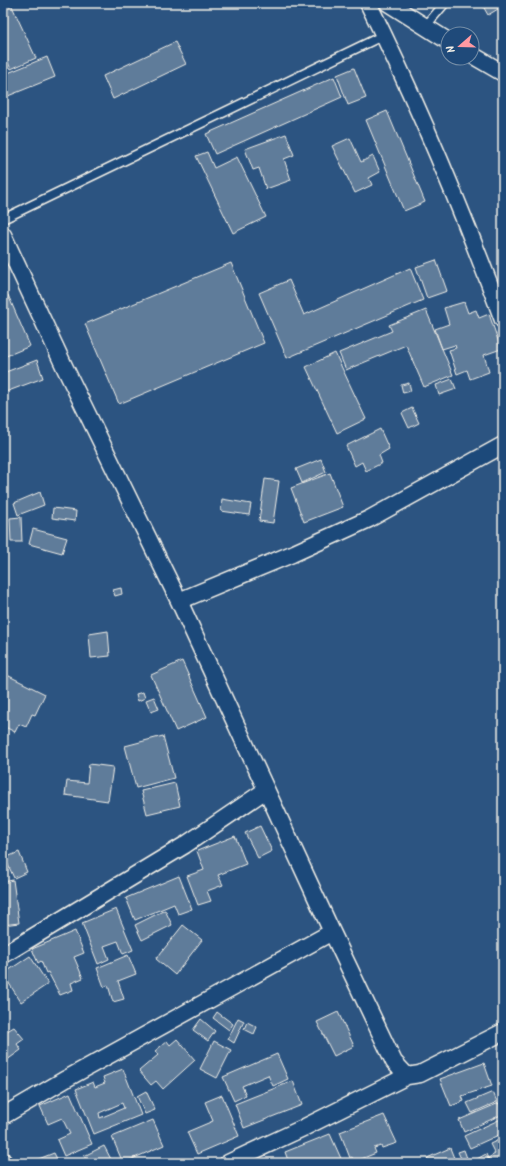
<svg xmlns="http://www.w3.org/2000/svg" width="506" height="1166" font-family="Kalam,sans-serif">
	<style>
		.building { fill: #5e7b9a; stroke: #f4f1e8; fill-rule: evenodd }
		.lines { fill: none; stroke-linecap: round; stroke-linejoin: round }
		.lane-casing { stroke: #f4f1e8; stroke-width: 11 }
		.street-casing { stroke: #f4f1e8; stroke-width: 19 }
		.lane { stroke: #1f4a7a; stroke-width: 8 }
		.street { stroke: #1f4a7a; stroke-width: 16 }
	</style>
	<rect width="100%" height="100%" fill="#2c5481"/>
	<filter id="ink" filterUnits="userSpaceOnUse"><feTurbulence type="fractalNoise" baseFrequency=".025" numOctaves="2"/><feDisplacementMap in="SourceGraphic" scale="8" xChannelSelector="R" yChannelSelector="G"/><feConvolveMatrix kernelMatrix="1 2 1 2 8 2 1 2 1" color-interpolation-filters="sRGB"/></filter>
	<g filter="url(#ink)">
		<path class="building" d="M3 3 6 6 11 4 36 58 11 69 3 52Z
			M492 3H503V6L488 15 484 8Z
			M175 42 186 64 113 99 103 76Z
			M47 57 55 77 3 98V75Z
			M354 68 366 98 348 105 337 75Z
			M334 77 342 97 215 154 206 134Z
			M387 111 425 202 404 211 366 120Z
			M286 134 294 155 284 159 291 180 266 189 259 168 253 170 245 149Z
			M350 138 361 162 373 156 380 172 369 178 372 185 355 193 332 146Z
			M207 152 214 168 237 157 266 217 233 233 196 156Z
			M436 260 447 291 427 298 416 267Z
			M231 263 264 343 119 404 85 324Z
			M410 268 423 300 287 358 259 293 289 280 304 315Z
			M8 295 30 346 4 357 3 297Z
			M464 302 468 313 476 310 479 318 489 314 501 349 484 355 489 372 470 379 467 370 457 374 449 350 456 348 455 345 442 349 435 329 449 324 444 308Z
			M426 310 453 375 424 387 406 345 346 370 339 353 392 331 389 325Z
			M335 353 366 419 337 433 306 367Z
			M37 360 43 378 3 393V373Z
			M452 379 456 389 439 395 436 385Z
			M409 383 411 391 403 393 401 385Z
			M412 408 419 423 409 428 402 413Z
			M380 429 389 449 379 455 382 463 366 471 362 462 355 466 346 446Z
			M321 459 326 472 302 483 296 469Z
			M330 473 343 507 304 522 291 488Z
			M265 479 279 481 273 523 259 521Z
			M40 492 44 505 18 515 14 503Z
			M222 499 251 504 249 515 221 511Z
			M53 508 76 511 75 521 52 518Z
			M21 517 22 542H11L10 518Z
			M33 529 67 538 62 553 29 544Z
			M121 588 122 594 115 596 113 590Z
			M108 631 110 656 91 658 89 634Z
			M182 661 207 717 176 731 151 675Z
			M3 673 45 694 35 715 32 714 26 727 19 724 15 732 3 726Z
			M143 692 145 698 138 701 136 694Z
			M154 697 159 709 151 712 146 700Z
			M163 736 174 778 136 788 125 746Z
			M89 764 113 767 108 801 65 795 67 781 87 783Z
			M175 783 180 806 147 814 141 791Z
			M260 826 272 851 258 858 245 833Z
			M235 836 246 864 218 875 223 885 207 891 211 901 198 905 187 876 204 870 197 851Z
			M19 852 27 872 14 878 5 858Z
			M179 876 192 909 178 914 174 904 135 920 126 898Z
			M13 880 19 923 3 925V882Z
			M116 909 133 950 123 954 118 941 104 946 109 959 98 964 82 923Z
			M165 910 172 925 142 940 135 925Z
			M183 925 202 940 175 975 156 959Z
			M75 931 84 953 74 957 83 978 71 983 73 990 60 995 48 972 46 973 41 961 38 963 32 949Z
			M128 955 136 974 118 981 124 999 113 1002 108 985 104 987 97 968Z
			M30 956 48 984 21 1002 3 974Z
			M217 1012 233 1024 229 1030 213 1018Z
			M338 1012 354 1046 334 1056 317 1022Z
			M238 1018 244 1021 234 1043 228 1039Z
			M201 1019 215 1031 208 1041 193 1030Z
			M247 1022 257 1027 254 1034 244 1029Z
			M3 1026 7 1031 14 1027 24 1039 17 1044 21 1050 3 1063Z
			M177 1039 195 1060 163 1089 156 1081 151 1085 139 1071 158 1055 155 1051 167 1041 170 1045Z
			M214 1041 231 1050 217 1078 200 1069Z
			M277 1054 288 1079 273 1086 268 1075 242 1086 246 1095 234 1101 223 1077Z
			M484 1063 492 1086 462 1096 464 1101 451 1106 440 1079Z
			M123 1069 141 1115 94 1134 76 1089 93 1082 95 1087 105 1083 103 1077ZM122 1103 124 1108 100 1118 99 1113Z
			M293 1081 302 1105 244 1128 235 1104Z
			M146 1091 155 1110 145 1114 137 1096Z
			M493 1092 497 1102 472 1113 467 1103Z
			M70 1093 92 1144 64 1156 57 1140 70 1134 62 1118 48 1124 40 1106Z
			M222 1095 239 1136 197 1154 187 1132 213 1121 205 1102Z
			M499 1103 503 1114 464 1132 459 1120Z
			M384 1115 397 1143 382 1148 381 1146 374 1148 376 1153 354 1162 352 1157 350 1158 340 1132Z
			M503 1118V1133L470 1148 464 1136Z
			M153 1120 164 1145 123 1163 112 1137Z
			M330 1134 343 1163H289L285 1152Z
			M503 1138V1163H491L488 1158 495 1154 490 1144Z
			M104 1146 113 1163H88L84 1156Z
			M450 1148 456 1163H429L427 1158Z
			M464 1150 468 1161 463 1163 458 1152Z
			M54 1153 58 1161 37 1163 36 1160Z
			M486 1154 490 1163H478L477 1159Z"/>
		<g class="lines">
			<defs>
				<path id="lane" d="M425 27 445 3
					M3 219 384 35"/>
				<path id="street" d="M368 3C419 106 463 212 503 320
					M388 3 448 41
					M472 55 503 73
					M3 235 65 368 179 601 332 932 394 1062 407 1076 420 1074 503 1032
					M179 601 292 554 369 519 503 445
					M3 955 185 845 266 790
					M3 1116 66 1079 332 932
					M3 1161 4 1163
					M228 1163 303 1128 407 1076"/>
			</defs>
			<use href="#lane" class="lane-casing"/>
			<use href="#street" class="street-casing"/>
			<use href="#lane" class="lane"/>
			<use href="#street" class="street"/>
		</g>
	</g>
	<rect width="506" height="1166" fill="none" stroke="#1f4a7a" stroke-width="16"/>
	<rect x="8" y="8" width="490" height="1150" fill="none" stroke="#f4f1e8" stroke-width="1.5" filter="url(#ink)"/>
	<g transform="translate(460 46) rotate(250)"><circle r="19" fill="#1f4a7a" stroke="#748da6"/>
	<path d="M0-3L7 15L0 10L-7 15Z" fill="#ff9aa2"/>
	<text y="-6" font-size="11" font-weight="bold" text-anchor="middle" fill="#f4f1e8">N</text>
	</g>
</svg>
